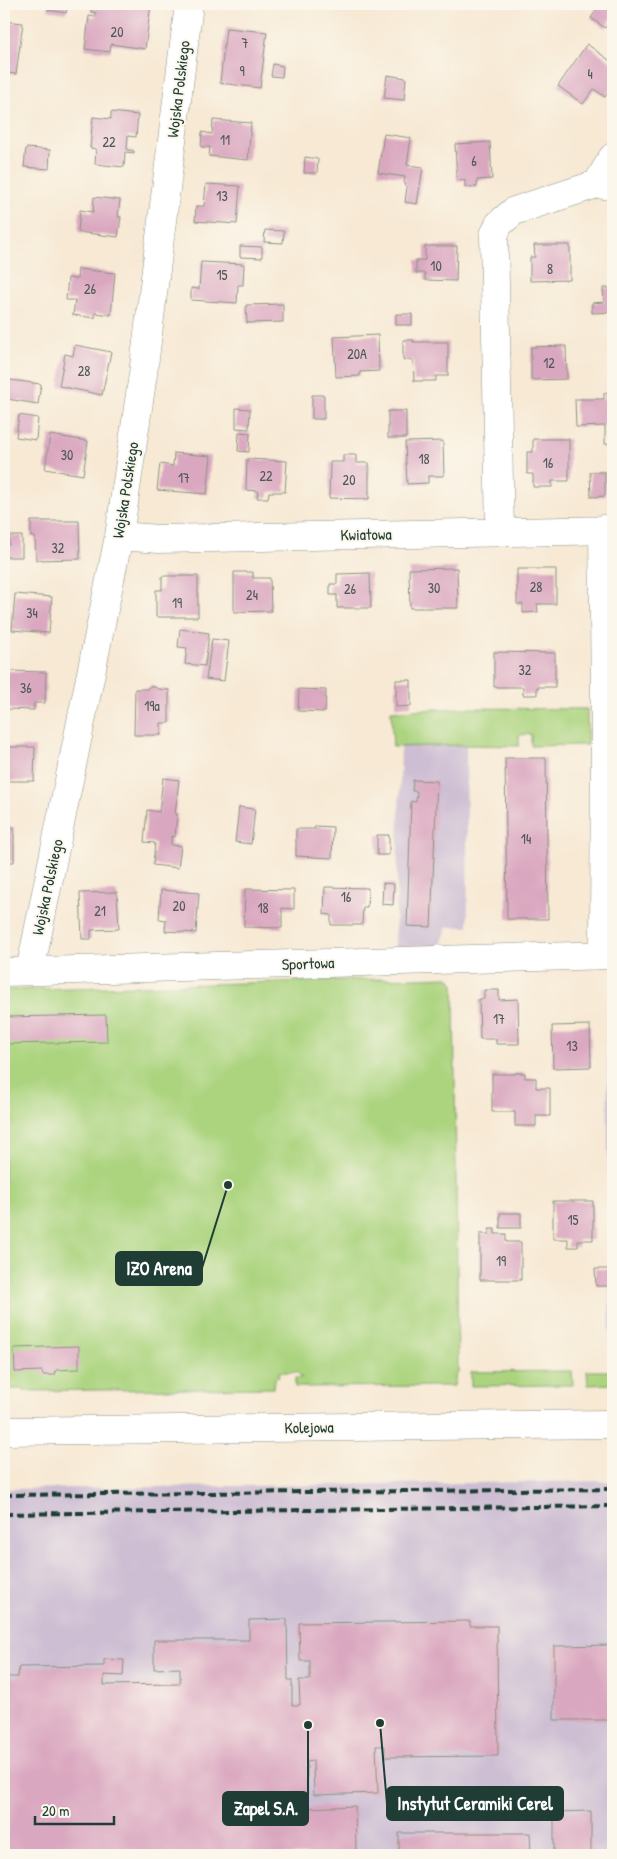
<svg xmlns="http://www.w3.org/2000/svg" width="617" height="1859" font-family="'Patrick Hand',sans-serif">
	<style>
		.industrial { fill: #cdbed3 }
		.green { fill: #acd47f; stroke: #66885a }
		.building { fill: #daa7c0 }
		.lines { fill: none; stroke-linecap: round; stroke-linejoin: round }
		.minor-casing { stroke: #8b9384; stroke-width: 29 }
		.minor { stroke: #fff; stroke-width: 28 }
		.rail { stroke: #1f3d34; stroke-width: 4; stroke-dasharray: 8 4; stroke-linecap: butt }
		.labels { text-anchor: middle; stroke-width: 4; stroke-linejoin: round; paint-order: stroke }
		.number-label { font-size: 14px; fill: #4e5857 }
		.street-label { font-size: 16px; fill: #1f3d34; stroke: #fbf7ec }
		.leader { fill: none; stroke: #1f3d34; stroke-width: 2 }
		.callout-dot { fill: #1f3d34; stroke: #fbf7ec; stroke-width: 2 }
		.callout { fill: #1f3d34; stroke: #1f3d34; stroke-width: 2 }
		.callout-label { font-size: 18px; text-anchor: middle; font-weight: bold; fill: #fff }
	</style>
	<rect width="100%" height="100%" fill="#fbf7ec"/>
	<filter id="ink" filterUnits="userSpaceOnUse"><feTurbulence type="fractalNoise" baseFrequency=".02" numOctaves="2"/><feDisplacementMap in="SourceGraphic" scale="10" xChannelSelector="R" yChannelSelector="G"/><feConvolveMatrix kernelMatrix="1 2 1 2 8 2 1 2 1" color-interpolation-filters="sRGB"/></filter>
	<filter id="wash" filterUnits="userSpaceOnUse"><feTurbulence type="fractalNoise" baseFrequency=".0096" numOctaves="4" result="noise"/><feDisplacementMap in="SourceGraphic" scale="20" xChannelSelector="R" yChannelSelector="G"/><feGaussianBlur stdDeviation="1.12" result="paint"/><feColorMatrix in="noise" values="0 0 0 0 0 0 0 0 0 0 0 0 0 0 0 0 0 1.4 0 .05"/><feComposite in="paint" operator="in"/></filter>
	<g filter="url(#wash)">
		<rect width="100%" height="100%" fill="#f7e9d4"/>
		<path class="industrial" d="M466 745 468 927H447L440 948H395L401 747Z
			M607 1024H613V1371H610Z
			M613 1481V1855H4V1489Z"/>
		<path class="green" d="M465 708 587 709V745L531 746V734L519 735V746L466 745 393 747 391 711Z
			M449 977 454 984 458 1373 456 1374 454 1386 295 1387V1378H302L297 1372H279V1377L275 1378 274 1388 23 1391 22 1389H9L8 1391H4V990Z
			M572 1371 573 1385 471 1386V1372Z
			M587 1371H613V1384L588 1385Z"/>
		<g id="blocks">
			<path class="building" d="M48 4H68L66 13 48 10Z
				M92 4H151L145 49 111 44 110 52 85 49 89 16 95 17 96 13 91 12Z
				M249 4H266V7Z
				M600 4H613V16L605 28 591 18Z
				M4 21 23 23 16 74 4 73Z
				M226 28 267 32 260 88 220 83Z
				M587 44 613 63V86L605 97 594 89 583 104 558 86Z
				M273 64 283 66 282 77 271 76Z
				M387 75 406 78 404 100 384 98Z
				M111 112 138 115 136 137 128 136 127 150 134 151V153L125 152 124 167 95 164 96 149 90 148 93 117 111 119Z
				M213 120 251 123 248 160 209 156 210 147H201L202 132 212 134Z
				M384 134 411 138 407 165 423 167 417 204 405 202 407 187 404 182 405 177 378 173Z
				M490 142 492 179 477 180V187H465V180L457 181 455 144Z
				M26 148 50 150 49 169 24 167Z
				M305 157 318 159 317 173H304Z
				M206 184 240 186 237 224 195 221 196 206H204Z
				M94 197 120 200 118 217H121L118 237 78 232 80 210 93 212Z
				M265 230 284 231 283 243 264 242Z
				M534 245H570V280L530 281V257H535Z
				M240 246 262 247V258L240 257Z
				M425 246H457L456 281 425 280V273H416V260H425Z
				M201 262 244 264 243 285H238L237 303 191 300V288L199 289Z
				M78 269 115 273 111 315 95 313V318L73 315 75 300H66L68 278 77 279Z
				M603 288H613V312L592 313V303L604 302Z
				M283 304V322L247 323 246 305Z
				M396 314H412V325H396Z
				M378 335 379 371 360 372V376L336 377 334 337Z
				M403 340H414L413 342H448V376H436V381H414L413 360H403Z
				M75 345 111 352 102 395 59 386 65 354 73 356Z
				M566 346 567 379 531 380V347Z
				M10 380 41 384 38 404 7 399Z
				M604 393H613V443L605 444V426L576 427 575 399H604Z
				M312 395H324V419H312Z
				M236 408 250 409 249 429 236 428Z
				M388 411H406V438H388Z
				M19 415 38 418 36 440 16 437Z
				M239 432 250 433 249 452 238 451Z
				M50 435 88 441 83 475 45 469Z
				M533 439H569V481H552V487H533V474H527V452H533Z
				M443 441 444 476H428V483L407 484 405 442Z
				M174 453 211 456 207 494 157 490 160 464 173 466Z
				M343 455H356V463H369V499L329 498 330 462H343Z
				M247 459 287 461 285 492H269L268 498H257L258 491 246 490Z
				M590 472H605V496L591 497Z
				M31 521H79L80 559 36 560 35 537H31Z
				M9 536H22V557H4V545H9Z
				M457 568 458 608H410L409 569Z
				M517 569H556V604H537L538 612 523 613V604H517Z
				M234 572H253V578H270L271 611 234 612Z
				M370 573 371 608H337V595H330V584H337V574Z
				M162 576H198V617H156V590H162Z
				M15 594 52 597 49 633 12 630Z
				M180 629 209 633 205 666 185 664 187 648 178 647Z
				M212 639 229 641 224 681 206 679Z
				M494 652 555 653V687H537V695H523V687H494Z
				M7 671 46 672 45 703H34V710L6 709Z
				M396 680H411V706L396 707Z
				M150 686 155 687 158 689 169 690V723H161V735H134L135 689H147Z
				M299 689 326 690 325 712 298 711Z
				M4 747H35L34 781H4Z
				M505 758H546L548 919H507Z
				M163 778 179 780 175 814H177L175 837 171 836V845L181 846 178 868 153 865 155 843 144 842 147 810 159 812Z
				M413 780 437 781 431 927 407 926 411 801 416 802 417 791H412Z
				M239 807 255 809 251 844 235 842Z
				M315 826 333 827 332 858 296 856V829H315Z
				M4 827H14V862H4Z
				M377 835H389V855H377Z
				M383 883 394 884 393 905 382 904Z
				M325 887 368 888 367 907H363L362 925H331V915L324 914Z
				M245 889 294 890V909L282 908V928L244 927Z
				M161 890 199 893 196 933 165 931 166 920 159 919Z
				M117 892 119 929 91 930V939H82L80 893Z
				M484 990H499V1000L518 999 519 1044H496V1039H480L479 999H484Z
				M106 1015 107 1042 4 1044V1017Z
				M590 1025 591 1067 553 1068 552 1026Z
				M515 1073H525V1078H536V1088H550V1116H536V1126H515V1112H492V1074H515Z
				M553 1201H593V1240H578V1247H568V1239H553Z
				M500 1213H521V1228H500Z
				M489 1229H495V1234H506V1242H521V1280H480V1234H489Z
				M595 1269H609V1286H596Z
				M79 1346V1369L56 1370 55 1375H43L42 1371 15 1372 14 1348Z
				M287 1619 288 1680H292V1705H300L299 1680H310V1661H300L299 1623 470 1621V1626H497L498 1756 385 1757V1746H376L378 1793 314 1795 313 1761 307 1762V1808L355 1806 356 1855H4V1677H18L19 1667 104 1666V1659L124 1660 123 1676 104 1675V1685L180 1684V1668L154 1669V1640H249V1620Z
				M613 1645V1720H554V1646Z
				M591 1811V1855H554V1812Z
				M399 1833H530L531 1855H399Z"/>
		</g>
	</g>
	<g filter="url(#ink)">
		<use href="#blocks" fill-opacity="0" stroke="#8b9384" stroke-width="1"/>
		<g class="lines">
			<defs>
				<path id="minor" d="M597 184 613 157
					M603 529 605 700 604 955
					M500 532 494 235 499 224 514 211 597 184 613 186
					M119 536 159 539 613 530
					M30 971 119 536 143 374 189 4
					M4 972 613 955
					M4 1431 613 1424"/>
			</defs>
			<use href="#minor" class="minor-casing"/>
			<use href="#minor" class="minor"/>
			<path class="rail" d="M4 1495 613 1489
				M4 1514 613 1506"/>
		</g>
	</g>
	<g class="labels">
		<g class="number-label">
			<text x="117" y="37">20</text>
			<text x="245" y="48">7</text>
			<text x="242" y="76">9</text>
			<text x="590" y="79">4</text>
			<text x="225" y="145">11</text>
			<text x="109" y="147">22</text>
			<text x="474" y="166">6</text>
			<text x="222" y="201">13</text>
			<text x="436" y="271">10</text>
			<text x="550" y="274">8</text>
			<text x="222" y="280">15</text>
			<text x="90" y="294">26</text>
			<text x="357" y="359">20A</text>
			<text x="549" y="368">12</text>
			<text x="84" y="376">28</text>
			<text x="67" y="460">30</text>
			<text x="424" y="464">18</text>
			<text x="548" y="468">16</text>
			<text x="266" y="481">22</text>
			<text x="184" y="483">17</text>
			<text x="349" y="485">20</text>
			<text x="58" y="553">32</text>
			<text x="536" y="592">28</text>
			<text x="434" y="593">30</text>
			<text x="350" y="594">26</text>
			<text x="252" y="600">24</text>
			<text x="177" y="608">19</text>
			<text x="32" y="618">34</text>
			<text x="525" y="675">32</text>
			<text x="26" y="693">36</text>
			<text x="152" y="711">19a</text>
			<text x="526" y="844">14</text>
			<text x="346" y="902">16</text>
			<text x="179" y="911">20</text>
			<text x="263" y="913">18</text>
			<text x="100" y="916">21</text>
			<text x="499" y="1024">17</text>
			<text x="572" y="1051">13</text>
			<text x="573" y="1225">15</text>
			<text x="501" y="1266">19</text>
		</g>
		<g class="street-label">
			<text transform="translate(178 89) rotate(-83)" y="6">Wojska Polskiego</text>
			<text transform="translate(125 490) rotate(-81)" y="6">Wojska Polskiego</text>
			<text transform="translate(366 534) rotate(-1)" y="6">Kwiatowa</text>
			<text transform="translate(47 887) rotate(-78)" y="6">Wojska Polskiego</text>
			<text transform="translate(308 963) rotate(-2)" y="6">Sportowa</text>
			<text transform="translate(309 1427) rotate(-1)" y="6">Kolejowa</text>
		</g>
	</g>
	<path class="leader" d="M228 1185L202 1268M380 1723L387 1804M308 1725L308 1808"/>
	<g class="callout-dot">
		<circle cx="228" cy="1185" r="5"/>
		<circle cx="380" cy="1723" r="5"/>
		<circle cx="308" cy="1725" r="5"/>
	</g>
	<g class="callout">
		<rect x="116" y="1252" width="86" height="33" rx="5"/>
		<rect x="387" y="1787" width="176" height="33" rx="5"/>
		<rect x="223" y="1792" width="85" height="33" rx="5"/>
	</g>
	<g class="callout-label">
		<text x="159" y="1275">IZO Arena</text>
		<text x="475" y="1810">Instytut Ceramiki Cerel</text>
		<text x="266" y="1815">Zapel S.A.</text>
	</g>
	<rect width="617" height="1859" fill="none" stroke="#fbf7ec" stroke-width="20"/>
	<path d="M35 1816v8h79v-8" fill="none" stroke="#1f3d34" stroke-width="2.5"/>
	<text x="42" y="1816" font-size="15" fill="#1f3d34" stroke="#fbf7ec" stroke-width="4" paint-order="stroke">20 m</text>
</svg>
